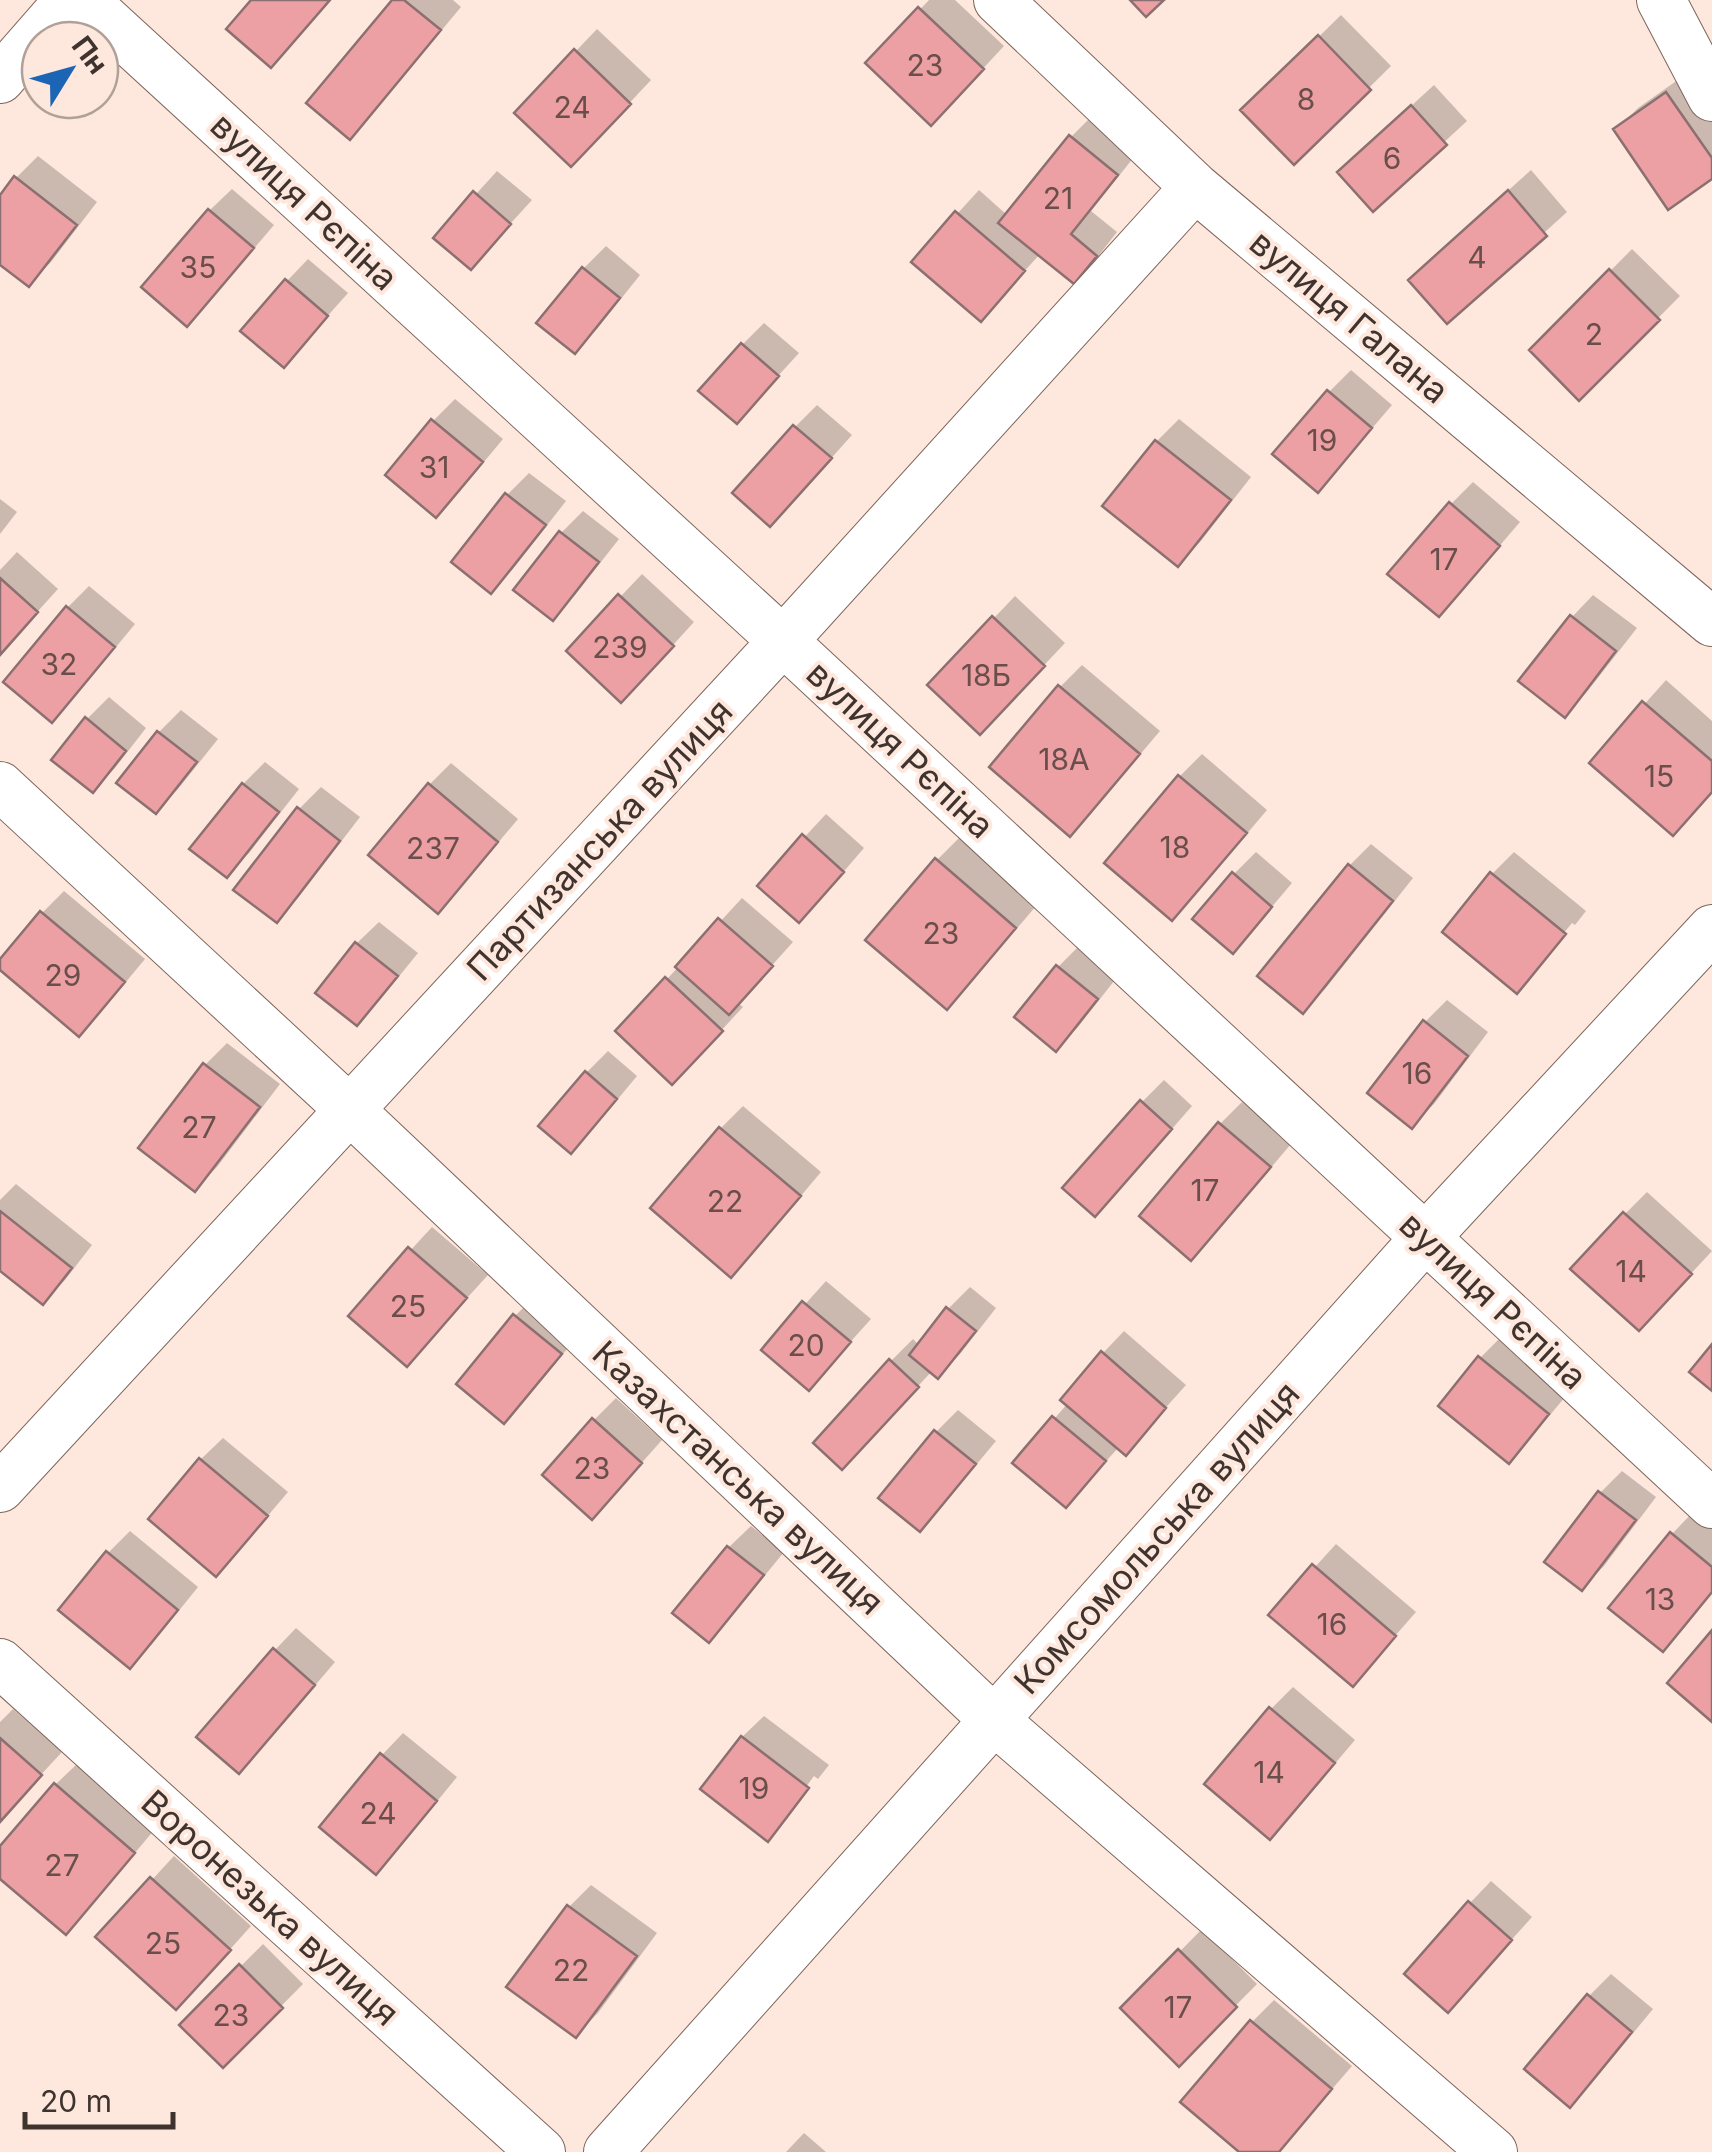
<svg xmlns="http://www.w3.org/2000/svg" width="1712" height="2152" font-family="Inter,sans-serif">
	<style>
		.shadow { fill: #0003 }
		.building { fill: #eca0a3; stroke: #8c7071; stroke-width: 2.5 }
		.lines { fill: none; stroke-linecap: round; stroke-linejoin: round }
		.minor-casing { stroke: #7e665a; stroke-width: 50 }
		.minor { stroke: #fff; stroke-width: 48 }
		.labels { text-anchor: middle; stroke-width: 8; stroke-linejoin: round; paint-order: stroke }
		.number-label { font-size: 30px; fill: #6a4e4b }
		.street-label { font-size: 35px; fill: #3e332e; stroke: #fee8dd }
	</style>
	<rect width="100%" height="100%" fill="#fee8dd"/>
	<path class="shadow" d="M395 0H453L461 7 371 115 349 136Z
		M929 0H955L1004 46 953 101 869 63Z
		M1341 15 1391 66 1294 162 1244 110Z
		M597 29 651 80 593 142 576 51Z
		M1689 72 1712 105V176L1616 130 1638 108Z
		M1434 85 1467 121 1373 208 1362 151Z
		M1093 115 1138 152 1091 211 1117 232 1096 259 1074 281 1040 254 981 319 914 261 979 190 1007 215 1071 137Z
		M38 156 97 202 51 262 29 284 0 261V199L16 178Z
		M1531 170 1567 212 1447 321 1433 258Z
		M497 171 532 200 471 267 437 237Z
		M232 189 274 225 209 301 187 323 210 210Z
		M606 246 640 275 597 329 575 351 540 323 584 268Z
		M1632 249 1680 296 1579 398 1532 350Z
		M308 259 348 293 284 365 287 281Z
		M764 323 799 353 737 421 742 345Z
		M1351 370 1392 405 1339 467 1318 489 1329 392Z
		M455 399 503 439 458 493 436 515 433 421Z
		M817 405 852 435 792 502 795 427Z
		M1179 419 1251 477 1200 542 1178 564 1106 506 1157 441Z
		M529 473 566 501 513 569 491 591 507 495Z
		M1473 482 1520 522 1460 592 1391 574 1451 504Z
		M0 499 17 512 0 534Z
		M583 511 619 539 575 595 553 617 561 533Z
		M17 552 58 589 0 653V570Z
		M642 574 694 622 643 678 569 651Z
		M89 586 135 624 74 698 52 720 67 608Z
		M1593 595 1637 628 1586 693 1564 714 1572 617Z
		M1015 596 1065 643 1002 710 994 618Z
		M1082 665 1160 731 1092 811 1070 833 1060 687Z
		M1666 680 1712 721V791L1593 762Z
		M109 697 146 728 115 768 93 790 87 719Z
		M181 710 218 739 178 789 156 811 120 782 159 732Z
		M1202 754 1267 810 1194 896 1172 918 1107 863 1180 776Z
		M265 762 299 789 249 853 227 875 243 784Z
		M451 763 518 819 460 888 438 910 429 785Z
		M321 787 360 817 298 898 276 920 299 809Z
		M826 814 864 848 821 898 760 885Z
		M959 838 1037 905 969 984 947 1006 937 860Z
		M1371 844 1413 878 1325 989 1303 1011 1349 866Z
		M1256 852 1292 883 1254 928 1234 874Z
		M1514 852 1586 911 1575 925 1572 923 1533 971H1537L1517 990 1445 931 1492 874Z
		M64 891 145 959 101 1012 79 1034 0 967V963L42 913Z
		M742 898 793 942 738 1003 743 1007 694 1060 619 1031Z
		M379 922 418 953 379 1001 357 1023 319 992 357 943Z
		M1080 945 1118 976 1078 1027 1056 1049 1058 967Z
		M1447 1000 1488 1032 1434 1104 1412 1125 1425 1022Z
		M227 1043 280 1084 217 1167 195 1189 205 1065Z
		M608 1051 637 1076 593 1129 571 1151 586 1073Z
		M1164 1080 1192 1106 1117 1192 1142 1102Z
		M1242 1102 1291 1144 1213 1236 1191 1257 1142 1215 1220 1124Z
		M743 1106 821 1172 753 1253 731 1274 653 1208 721 1128Z
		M16 1184 92 1245 65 1280 43 1302 0 1268V1200Z
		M1647 1192 1712 1251 1661 1306 1625 1214Z
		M432 1227 488 1275 407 1364 351 1315Z
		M826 1281 871 1319 809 1388 764 1350Z
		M970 1287 996 1308 960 1354 938 1376 932 1371 864 1445 891 1361 913 1339 919 1345 948 1309Z
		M537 1294 582 1331 526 1399 504 1421 459 1383 515 1316Z
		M1124 1331 1186 1385 1126 1452 1119 1447 1066 1505 1016 1463 1068 1403 1103 1353Z
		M1502 1336 1570 1391 1531 1438 1509 1460 1480 1358Z
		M616 1398 662 1440 614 1494 594 1420Z
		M958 1410 996 1441 941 1507 920 1529 882 1497 936 1432Z
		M223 1438 288 1492 238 1551 151 1519 201 1459Z
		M1622 1471 1656 1497 1604 1566 1582 1588 1600 1493Z
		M1693 1512 1712 1527V1593L1685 1627 1663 1649 1672 1534Z
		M751 1526 784 1552 730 1618 708 1640 676 1613 729 1547Z
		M130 1531 198 1587 152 1644 130 1666 108 1553Z
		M1336 1544 1416 1612 1353 1684 1272 1614Z
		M296 1628 335 1662 261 1749 275 1650Z
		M1293 1687 1355 1740 1292 1814 1270 1836 1271 1709Z
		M13 1709 62 1752 0 1819V1722Z
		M764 1716 829 1765 818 1779 814 1776 783 1818H788L768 1838 742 1737Z
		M403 1733 457 1777 398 1849 376 1871 382 1755Z
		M78 1763 155 1829 87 1910 0 1875V1850L56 1784Z
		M174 1856 251 1926 198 1985 99 1937Z
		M1491 1881 1532 1917 1469 1987 1470 1903Z
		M591 1885 657 1933 598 2013 576 2035 569 1907Z
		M1202 1929 1257 1984 1179 2063 1124 2008Z
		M263 1944 303 1984 223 2065 182 2025Z
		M1611 1974 1653 2009 1592 2083 1570 2104 1589 1996Z
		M1274 2000 1352 2066 1278 2152H1243L1252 2022Z
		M804 2133 826 2152H786Z"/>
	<path class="building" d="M251 0H330L271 68 226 29Z
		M392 0H404L441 30 350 140 306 103Z
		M1130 0H1164L1146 17Z
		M918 7 984 69 931 126 865 63Z
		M1318 35 1371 90 1294 165 1240 110Z
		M574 49 631 104 571 167 514 113Z
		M1666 92 1712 158V179L1668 210 1613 129Z
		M1411 105 1447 145 1373 212 1337 172Z
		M1069 135 1118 175 1071 234 1097 256 1074 284 998 223Z
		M14 176 77 225 29 287 0 265V195Z
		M1508 190 1547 236 1447 324 1408 280Z
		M473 191 511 224 471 270 433 238Z
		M208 209 254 248 187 327 141 287Z
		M955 211 1025 271 981 322 911 262Z
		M582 267 620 298 575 354 536 323Z
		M1609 269 1660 320 1579 401 1529 350Z
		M285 279 328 316 284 368 240 331Z
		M741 343 779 376 737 424 698 391Z
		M1327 390 1372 428 1318 493 1272 454Z
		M431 419 483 462 436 518 385 475Z
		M793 425 832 458 770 527 732 493Z
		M1155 440 1231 500 1178 567 1102 506Z
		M505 493 546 525 491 594 451 562Z
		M1449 502 1500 546 1439 617 1387 574Z
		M559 531 599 562 553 621 513 590Z
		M0 578 38 612 0 655Z
		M618 594 674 646 621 703 566 651Z
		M66 606 115 647 52 723 3 682Z
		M1570 615 1616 651 1565 718 1518 681Z
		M992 616 1045 666 980 735 927 685Z
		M1058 685 1140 754 1070 837 989 767Z
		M1642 701 1712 761V792L1673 836 1589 763Z
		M85 717 126 751 93 793 51 760Z
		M157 731 197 762 156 814 116 783Z
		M1178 775 1247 833 1172 921 1104 863Z
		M242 783 279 812 227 878 189 849Z
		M428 783 498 842 438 914 368 855Z
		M297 807 340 841 277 923 233 890Z
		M802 834 844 872 799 923 757 886Z
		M935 858 1016 928 947 1010 865 940Z
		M1348 864 1393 901 1303 1014 1257 976Z
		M1232 872 1272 907 1233 954 1192 919Z
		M1490 872 1566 934 1517 994 1442 932Z
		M40 911 125 982 79 1037 0 970V959Z
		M718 918 773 966 729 1015 675 967Z
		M355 942 398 976 357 1026 315 993Z
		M1056 965 1098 999 1056 1052 1014 1017Z
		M665 977 723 1031 672 1085 615 1031Z
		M1423 1020 1468 1056 1412 1129 1367 1093Z
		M203 1063 260 1107 195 1192 138 1148Z
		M585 1071 617 1099 571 1154 538 1126Z
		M1140 1100 1172 1129 1095 1217 1062 1188Z
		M1218 1122 1271 1167 1191 1261 1139 1216Z
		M719 1127 801 1196 731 1278 650 1208Z
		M0 1211 72 1268 43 1305 0 1271Z
		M1623 1212 1692 1274 1639 1331 1570 1269Z
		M408 1247 467 1298 407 1367 348 1316Z
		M802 1301 851 1342 809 1391 761 1350Z
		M946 1307 976 1331 938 1379 909 1355Z
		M513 1314 562 1354 504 1424 456 1384Z
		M1712 1344V1391L1689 1372Z
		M1101 1351 1166 1408 1126 1456 1060 1400Z
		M1478 1356 1549 1414 1509 1464 1438 1406Z
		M889 1359 919 1387 842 1470 813 1443Z
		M1052 1416 1106 1461 1066 1508 1012 1463Z
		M592 1418 642 1463 592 1520 542 1475Z
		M934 1430 976 1464 920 1532 878 1498Z
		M199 1458 268 1516 216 1577 148 1519Z
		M1598 1491 1636 1520 1582 1591 1544 1562Z
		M1670 1532 1712 1567V1592L1663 1652 1608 1608Z
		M727 1546 764 1575 709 1643 672 1613Z
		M106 1551 178 1610 130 1669 58 1610Z
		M1312 1564 1396 1636 1353 1687 1268 1615Z
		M1712 1630V1722L1667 1683Z
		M273 1648 315 1685 239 1774 196 1737Z
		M1269 1707 1335 1763 1270 1840 1204 1784Z
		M741 1736 809 1788 768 1842 700 1789Z
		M0 1738 42 1775 0 1822Z
		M380 1753 437 1801 376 1875 319 1827Z
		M54 1783 135 1853 66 1935 0 1879V1846Z
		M150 1877 231 1950 176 2010 95 1937Z
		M1468 1901 1512 1940 1448 2013 1404 1974Z
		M567 1905 637 1956 576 2038 506 1987Z
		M1178 1949 1237 2007 1179 2067 1120 2008Z
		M239 1964 283 2008 223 2068 179 2025Z
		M1587 1994 1632 2032 1570 2108 1524 2069Z
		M1250 2020 1332 2089 1279 2152H1239L1180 2102Z"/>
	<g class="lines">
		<defs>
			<path id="minor" d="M84 0 783 641 1712 1504
				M998 0 1195 187 1712 622
				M1661 0 1712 97
				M0 79 69 0
				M0 786 350 1110 994 1720 1493 2152
				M0 1488 783 641 1195 187
				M0 1663 541 2152
				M608 2152 1425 1238 1712 929"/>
		</defs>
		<use href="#minor" class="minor-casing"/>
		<use href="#minor" class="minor"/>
	</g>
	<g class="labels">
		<g class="number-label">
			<text x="925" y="76">23</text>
			<text x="1306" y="110">8</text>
			<text x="572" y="118">24</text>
			<text x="1392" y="169">6</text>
			<text x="1058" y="209">21</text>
			<text x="1477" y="268">4</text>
			<text x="198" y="278">35</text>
			<text x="1594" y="345">2</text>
			<text x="1322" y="451">19</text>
			<text x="434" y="478">31</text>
			<text x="1444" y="570">17</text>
			<text x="620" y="658">239</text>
			<text x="59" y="675">32</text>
			<text x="986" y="686">18Б</text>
			<text x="1064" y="770">18А</text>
			<text x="1659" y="787">15</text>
			<text x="1175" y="858">18</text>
			<text x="433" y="859">237</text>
			<text x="941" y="944">23</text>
			<text x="63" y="986">29</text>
			<text x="1417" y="1084">16</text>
			<text x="199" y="1138">27</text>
			<text x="1205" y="1201">17</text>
			<text x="725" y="1212">22</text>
			<text x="1631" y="1282">14</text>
			<text x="408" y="1317">25</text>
			<text x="806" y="1356">20</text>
			<text x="592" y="1479">23</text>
			<text x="1660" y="1610">13</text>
			<text x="1332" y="1635">16</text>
			<text x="1269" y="1783">14</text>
			<text x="754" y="1799">19</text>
			<text x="378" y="1824">24</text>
			<text x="62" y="1876">27</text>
			<text x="163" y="1954">25</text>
			<text x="571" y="1981">22</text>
			<text x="1178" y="2018">17</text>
			<text x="231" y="2026">23</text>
		</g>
		<g class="street-label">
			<text transform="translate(304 202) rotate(43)" y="12">вулиця Рєпіна</text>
			<text transform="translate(1349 317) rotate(40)" y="12">вулиця Галана</text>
			<text transform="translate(900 750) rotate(43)" y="12">вулиця Рєпіна</text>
			<text transform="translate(600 840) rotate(-47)" y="12">Партизанська вулиця</text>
			<text transform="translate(1493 1301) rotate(43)" y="12">вулиця Рєпіна</text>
			<text transform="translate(738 1478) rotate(43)" y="12">Казахстанська вулиця</text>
			<text transform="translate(1157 1538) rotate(-48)" y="12">Комсомольська вулиця</text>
			<text transform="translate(270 1908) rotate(42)" y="12">Воронезька вулиця</text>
		</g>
	</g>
	<g transform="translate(70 70) rotate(53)"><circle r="48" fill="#fee8dd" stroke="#b1a097" stroke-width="2.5"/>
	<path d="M0-8L18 38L0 25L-18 38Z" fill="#1c64b4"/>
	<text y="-15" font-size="28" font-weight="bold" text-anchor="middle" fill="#3e332e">Пн</text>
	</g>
	<path d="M25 2112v15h148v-15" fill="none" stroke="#3e332e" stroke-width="5"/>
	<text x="40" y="2112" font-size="30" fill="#3e332e" stroke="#fee8dd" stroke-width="8" paint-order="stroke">20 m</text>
</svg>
